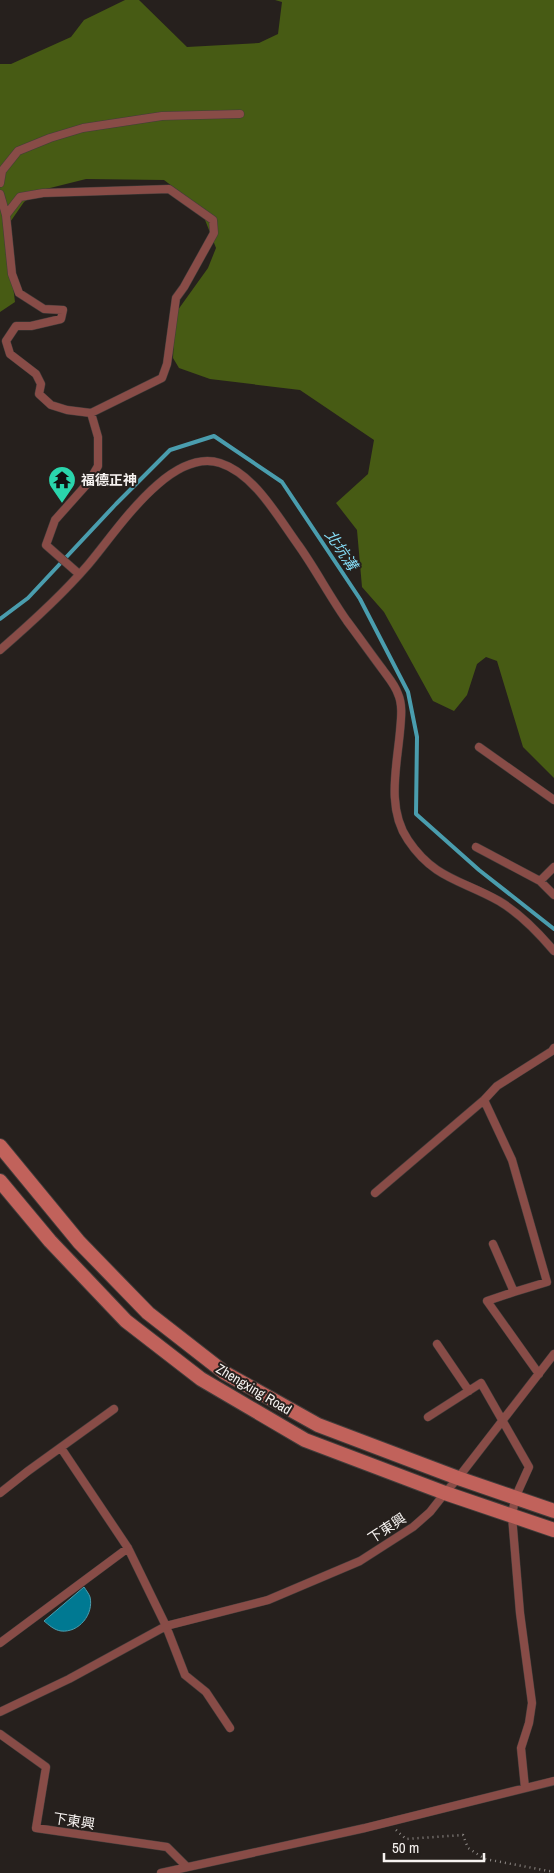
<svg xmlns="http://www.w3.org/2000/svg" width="554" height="1873" font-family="'Archivo Narrow','Noto Sans TC',sans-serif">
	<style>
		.forest { fill: #475b14 }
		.water { fill: #007992; stroke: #4a9dae }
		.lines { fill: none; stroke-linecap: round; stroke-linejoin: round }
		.stream { stroke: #4a9dae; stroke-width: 4 }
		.service-casing { stroke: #433d3b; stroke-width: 9 }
		.secondary-casing { stroke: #433d3b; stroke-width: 16 }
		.path { stroke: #8e8986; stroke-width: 2.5; stroke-dasharray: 1 4; stroke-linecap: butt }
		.service { stroke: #884c47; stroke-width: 8 }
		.secondary { stroke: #c1625b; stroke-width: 14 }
		.labels { text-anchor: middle; stroke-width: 4; stroke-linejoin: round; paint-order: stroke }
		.poi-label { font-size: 14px; font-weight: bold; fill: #f6f2f0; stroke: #26201d; text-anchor: start }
		.street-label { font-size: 14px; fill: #f6f2f0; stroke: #26201d }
		.water-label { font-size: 15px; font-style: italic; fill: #84daf4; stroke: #26201d }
	</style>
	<rect width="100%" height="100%" fill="#26201d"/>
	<path class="forest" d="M125 0H139L187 47 259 43 278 34 282 2 275 0H554V778L523 747 497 661 486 657 477 664 467 695 454 711 433 701 384 612 362 587 357 530 336 503 368 474 374 440 300 390 210 379 179 368 173 358 175 314 208 268 216 248 200 207 164 180 86 179 42 190 24 202 6 228 15 302 0 312V64H11L71 37 84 20Z"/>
	<path class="water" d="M84 1587C86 1590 89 1594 90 1597 94 1614 79 1633 61 1631 54 1630 49 1625 44 1621Z"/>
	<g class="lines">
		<path class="stream" d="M0 619 28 598 116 504 170 450 214 436 282 482 360 599 408 692 417 737 416 814 479 870 554 929"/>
		<defs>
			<path id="service" d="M0 183 2 171 18 151 50 138 83 128 162 116 240 114
				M169 189 213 220 214 233 184 287 176 298 167 364 162 378 91 413 67 410 51 405 39 394 41 384 36 374 10 354 6 341 16 326H31L61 319 63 310 44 309 19 293 12 274 6 215 20 197 43 193Z
				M0 194 6 215
				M79 574 46 545 55 520 88 483 98 466V437L91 413
				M0 650C30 624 61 596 87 566 115 534 169 447 220 463 255 474 279 519 299 546 316 570 330 597 347 621 359 637 371 654 383 670 388 677 395 685 398 694 403 705 401 719 400 731 397 766 386 808 408 840 434 879 462 880 499 901 521 914 538 932 554 951
				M479 747 554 800
				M476 847 540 881 554 895
				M540 881 554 867
				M484 1100 512 1160 547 1282 514 1292
				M375 1193 484 1100 497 1086 552 1051 554 1048
				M493 1244 514 1292 487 1301 539 1374
				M437 1344 469 1391
				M428 1417 481 1383 529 1467 515 1498 512 1516 520 1613 532 1703 529 1723 521 1748 525 1788
				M61 1448 128 1548
				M0 1493 28 1471 114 1409
				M0 1643 128 1548 166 1626 185 1675 206 1692 230 1728
				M0 1712 69 1679 166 1626 268 1600 360 1561 413 1527 430 1512 445 1493 458 1478 554 1354
				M0 1734 46 1767 36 1828 167 1847 187 1867
				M161 1873 365 1828 554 1781"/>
			<path id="secondary" d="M0 1146 79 1242 148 1313 225 1373 318 1425 458 1478 554 1511
				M0 1181 50 1241 126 1321 201 1379 305 1440 445 1493 554 1530"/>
		</defs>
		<use href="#service" class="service-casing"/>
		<use href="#secondary" class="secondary-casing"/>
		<path class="path" d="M396 1830 406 1839 463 1835 468 1848 485 1859 554 1872"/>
		<use href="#service" class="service"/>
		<use href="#secondary" class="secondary"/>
	</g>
	<defs>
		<symbol id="temple-pin" viewBox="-11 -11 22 30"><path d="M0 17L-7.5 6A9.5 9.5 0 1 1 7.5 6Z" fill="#2ad5ac" stroke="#26201d"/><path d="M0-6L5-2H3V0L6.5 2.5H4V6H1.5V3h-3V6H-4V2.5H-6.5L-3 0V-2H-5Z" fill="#111"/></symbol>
	</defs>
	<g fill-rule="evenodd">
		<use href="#temple-pin" x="46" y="464" width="32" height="43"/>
	</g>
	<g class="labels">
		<g class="poi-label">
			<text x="81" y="485">福德正神</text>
		</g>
		<g class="street-label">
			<text transform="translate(254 1389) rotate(31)" y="5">Zhengxing Road</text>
			<text transform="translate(387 1528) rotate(-33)" y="5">下東興</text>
			<text transform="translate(74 1821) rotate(9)" y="5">下東興</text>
		</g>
		<g class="water-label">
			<text transform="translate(341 550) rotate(56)" y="5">北坑溝</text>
		</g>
	</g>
	<path d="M384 1853v8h100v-8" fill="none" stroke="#f6f2f0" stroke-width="2.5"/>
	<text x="392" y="1853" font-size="15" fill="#f6f2f0" stroke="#26201d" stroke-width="4" paint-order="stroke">50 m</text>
</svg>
